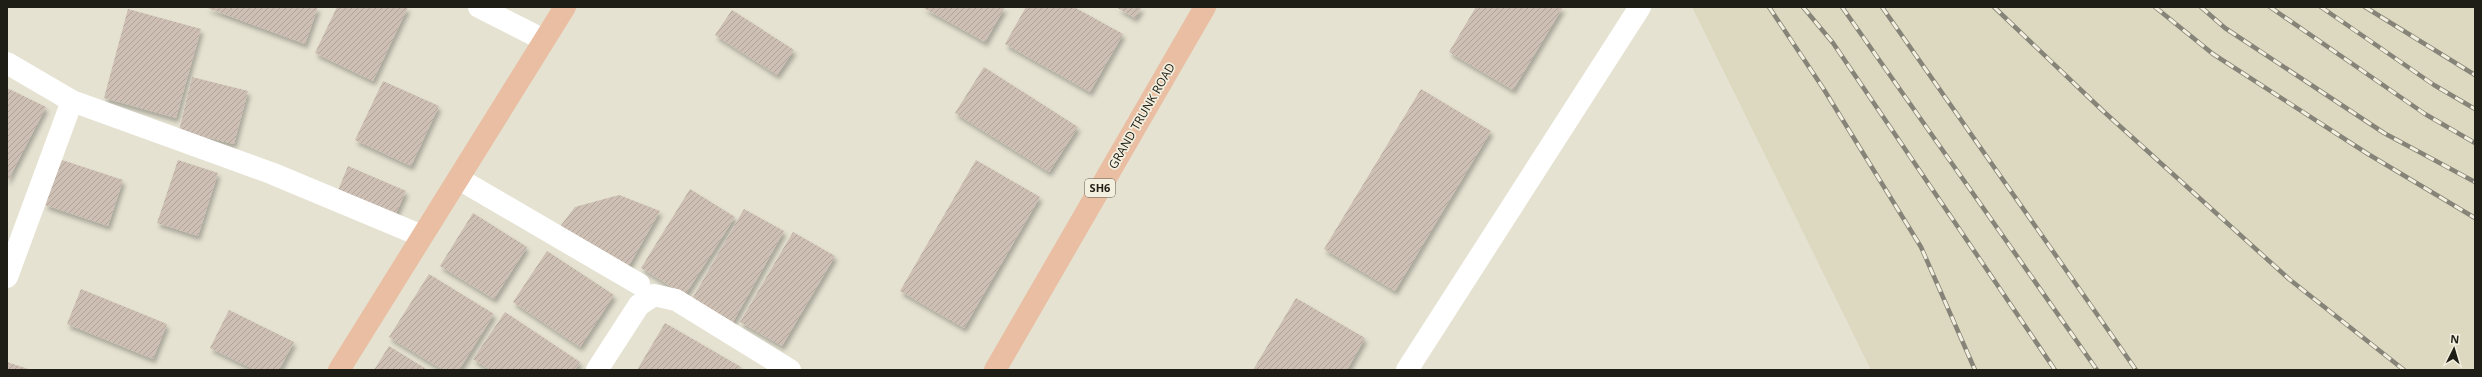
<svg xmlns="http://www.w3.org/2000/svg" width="2482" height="377" font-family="'Open Sans',sans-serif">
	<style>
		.built { fill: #ddd9c0 }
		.building { fill: url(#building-hatch); filter: url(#shadow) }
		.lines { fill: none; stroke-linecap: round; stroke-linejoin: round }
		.service { stroke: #fff; stroke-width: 22 }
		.minor { stroke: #fff; stroke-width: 22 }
		.primary { stroke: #e9bea2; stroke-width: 22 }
		.rail-casing { stroke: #868478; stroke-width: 4.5 }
		.rail { stroke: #f3efde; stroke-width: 3; stroke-dasharray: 9; stroke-linecap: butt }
		.labels { text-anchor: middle; stroke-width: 3.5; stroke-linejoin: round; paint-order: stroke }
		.shield { fill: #f3efde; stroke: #5e5c52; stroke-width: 1 }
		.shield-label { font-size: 11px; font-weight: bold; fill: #1e1d16 }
		.street-label { font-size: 12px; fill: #1e1d16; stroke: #f3efde }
	</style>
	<defs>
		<pattern id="building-hatch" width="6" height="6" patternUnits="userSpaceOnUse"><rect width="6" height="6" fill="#cdbfb3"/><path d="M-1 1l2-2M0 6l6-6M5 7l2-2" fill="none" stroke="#b0a499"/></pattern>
		<filter id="shadow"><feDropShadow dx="2.5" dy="4.5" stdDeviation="2" flood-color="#0004"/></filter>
	</defs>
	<rect width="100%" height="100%" fill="#e5e2d1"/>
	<path class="built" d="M1692 7H2475V370H1871Z"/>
	<path class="building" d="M205 7H318L305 44Z
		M337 7H408L373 81 315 53Z
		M922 7H1005L985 42Z
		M1026 7H1074L1123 34 1090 92 1005 44Z
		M1116 7H1142L1135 18Z
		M1476 7H1563L1513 90 1449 52Z
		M128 9 201 29 176 118 104 98Z
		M732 10 794 50 777 75 715 35Z
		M984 67 1078 127 1049 172 955 113Z
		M192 77 248 91 234 144 179 131Z
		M383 81 439 106 411 166 355 140Z
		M7 88 46 107 7 182Z
		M1421 89 1491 131 1395 291 1324 249Z
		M59 159 123 180 108 226 45 205Z
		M178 160 218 173 198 236 157 223Z
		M976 160 1040 197 964 328 900 291Z
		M348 166 406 191 394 218 337 193Z
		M690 189 735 217 685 295 641 268Z
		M619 195 660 211 627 269 558 229 575 207Z
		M744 209 784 231 733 322 692 299Z
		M473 213 527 247 494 299 440 266Z
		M793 232 835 256 782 346 740 322Z
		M547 251 614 295 580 347 513 302Z
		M429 274 494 314 459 370H443L389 337Z
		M81 289 167 324 153 359 67 324Z
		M1296 298 1365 338 1347 370H1253Z
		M229 310 294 342 279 370H255L210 348Z
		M505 312 580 362 575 370H490L473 359Z
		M665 323 741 367 740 370H637Z
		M389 346 428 370H374Z
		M7 362 31 370H7Z"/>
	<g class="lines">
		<path class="service" d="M1407 370 1640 7"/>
		<path class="minor" d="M479 7 544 40
			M7 63 72 101 271 173 422 236
			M459 179 639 284
			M7 277 72 101
			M597 370 639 305 654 295 676 300 790 370"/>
		<path class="primary" d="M339 370 565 7
			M995 370 1205 7"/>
		<defs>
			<path id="rail" d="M1769 7 1823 88 1921 247 1975 370
				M1803 7 1833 43 2055 370
				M1842 7 2097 370
				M1882 7 2136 370
				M1994 7 2102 110 2289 279 2404 370
				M2155 7 2213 54 2368 154 2475 218
				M2201 7 2225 28 2384 133 2475 182
				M2270 7 2425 114 2475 143
				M2321 7 2434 85 2475 109
				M2365 7 2475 75"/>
		</defs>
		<use href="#rail" class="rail-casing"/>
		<use href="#rail" class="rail"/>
	</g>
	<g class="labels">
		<rect class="shield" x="1085" y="179" width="30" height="18" rx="3"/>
		<g class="shield-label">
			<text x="1100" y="192">SH6</text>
		</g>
		<g class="street-label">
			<text transform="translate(1142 116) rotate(-60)" y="4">GRAND TRUNK ROAD</text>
		</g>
	</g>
	<rect width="2482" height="377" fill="none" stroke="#1e1d16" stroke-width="16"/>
	<g transform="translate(2454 349) rotate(5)" stroke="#f3efde" stroke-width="3" paint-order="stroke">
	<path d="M0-3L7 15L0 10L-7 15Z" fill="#1e1d16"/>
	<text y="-6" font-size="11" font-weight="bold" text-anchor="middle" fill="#1e1d16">N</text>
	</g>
</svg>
